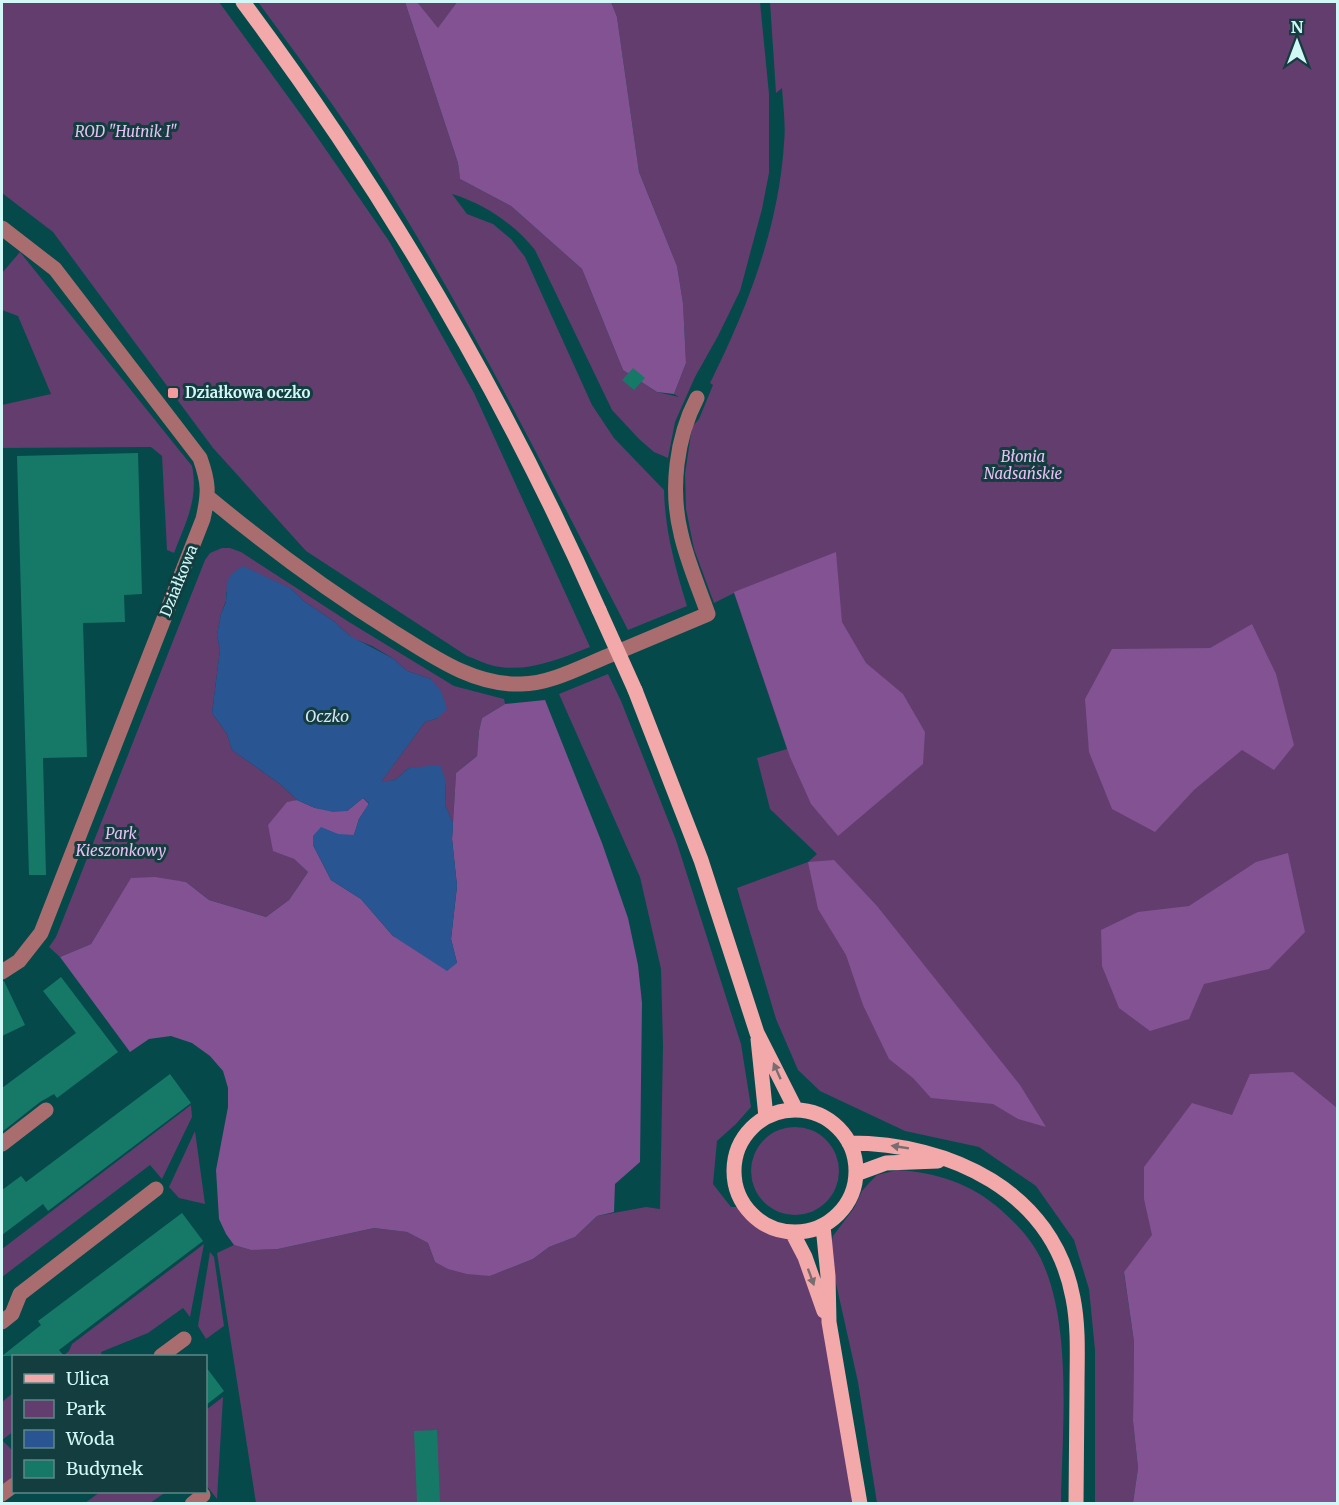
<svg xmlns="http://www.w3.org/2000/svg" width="1339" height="1505" font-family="Merriweather,serif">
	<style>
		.green { fill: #623d6e }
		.forest { fill: #825292 }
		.water { fill: #295592 }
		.building { fill: #167968 }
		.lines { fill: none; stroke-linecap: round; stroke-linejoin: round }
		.minor { stroke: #aa6d6f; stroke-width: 15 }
		.major { stroke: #f3a8aa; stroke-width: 15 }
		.major-bridge { stroke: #f3a8aa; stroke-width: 15 }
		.oneway { fill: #786d6f }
		.poi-dot { fill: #f59b9e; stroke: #133d3e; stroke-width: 2 }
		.labels { text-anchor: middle; stroke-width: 6; stroke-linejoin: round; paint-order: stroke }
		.park-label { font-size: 15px; font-style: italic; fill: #e8c0f6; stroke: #133d3e }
		.poi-label { font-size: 15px; font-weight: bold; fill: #d2f7f7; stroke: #133d3e; text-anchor: start }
		.street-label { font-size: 15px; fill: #d2f7f7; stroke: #133d3e }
		.water-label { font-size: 16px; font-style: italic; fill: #d8e5f7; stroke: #133d3e }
	</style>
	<rect width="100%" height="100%" fill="#05494b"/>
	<path class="green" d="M2 2H219L313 131 389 241 474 393 590 647C559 659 528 673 494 666 485 664 476 659 467 656L306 551 213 448 53 232 2 193Z
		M258 2H405L458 163 460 179 511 206 582 269 623 370 657 392 679 397 674 394 686 363 683 303 677 266 639 172 617 17 611 2H760L769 94V173L762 209 740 291 718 336 695 377 675 422 668 458 654 452 639 439 612 410 535 250C514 224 485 204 452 194L467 214 493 224 511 239 525 257 592 405 614 438 664 490C665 531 675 567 687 606L628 630C547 474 468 314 373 165 337 109 297 55 258 2Z
		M419 2H457L438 29 418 3Z
		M770 2H1337V1418L1124 1273 1134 1342 1133 1421 1138 1468 1133 1503H1095V1350L1089 1289 1074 1240 1036 1186 979 1147 905 1131 820 1091 798 1070 776 1019 737 888 808 862 817 854 770 809 757 758 787 749 734 593 714 603 694 549 686 509 685 474 692 427 699 419 713 385 710 383C747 309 779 227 784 143 786 125 783 106 782 88L776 93Z
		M20 252 192 466C199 499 185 524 174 553L167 550 162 456 151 447 2 448V405L51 394 18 316 2 310V273Z
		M222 548H230L241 552 349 622 454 686 504 699 505 704 482 718 479 731 477 756 456 773 453 823 445 805 446 781 409 768 395 780 380 783 425 722 438 718 431 679 407 671 394 659 372 646 352 638 335 622 305 602 290 588 226 592V601L221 614 217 635 220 650 212 713 227 734 232 750 280 784 297 800 287 803 273 850 294 859 308 872 289 900 266 917 209 900 186 882 132 878 91 944 60 957 49 947 56 937 205 560 210 553Z
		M608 674 621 701 676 840 741 1044 751 1107 736 1124 717 1141 713 1184 731 1207H745L762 1223 784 1232 805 1257 829 1322 852 1503H256L217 1253 234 1245 251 1250 278 1249 374 1228 407 1232 428 1243 435 1262 490 1276 533 1259 549 1247 575 1237 597 1216 646 1207 660 1209 663 1046 661 969 640 877 559 694Z
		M191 1105 192 1117 162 1179 150 1165 2 1277V1249Z
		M751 1171a44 44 0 1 1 88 0a44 44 0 1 1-88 0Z
		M195 1131 205 1204 179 1198 169 1187Z
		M897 1170C936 1172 972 1184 1001 1210 1017 1224 1032 1240 1041 1259 1073 1326 1062 1431 1061 1503H877L858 1382 829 1252 833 1236 854 1208 862 1191 869 1183 877 1175Z
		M204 1244 190 1317 183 1308 148 1333 101 1352 102 1356H63L69 1351 72 1344Z
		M210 1252 214 1257 224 1326 206 1339 198 1326Z
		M13 1393V1432L2 1440 13 1451V1479L2 1488V1402Z
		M223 1397 217 1499 206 1485V1410Z
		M100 1492H166L150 1503H85Z"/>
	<path class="forest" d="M405 2H419L418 3 438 28 457 2H611L617 17 639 172 677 266 683 303 686 363 674 394 657 392 623 370 582 269 511 206 460 179 458 163Z
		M836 552 842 622 866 663 903 694 925 732 923 764 838 836 811 804 790 757 734 592Z
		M1252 624 1276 674 1294 745 1274 770 1242 750 1194 790 1155 832 1112 809 1089 752 1085 699 1112 649 1210 648Z
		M545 700 602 843 628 918 638 965 642 1003 640 1162 615 1184 614 1212 597 1216 575 1237 549 1247 533 1259 490 1276 467 1274 448 1269 435 1262 428 1243 407 1232 374 1228 278 1249 251 1250 234 1245 226 1234 219 1219 216 1170 228 1107V1088L223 1071 210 1056 192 1043 171 1036 149 1039 130 1052 60 957 91 944 131 878 155 877 186 882 209 900 266 917 289 900 308 872 294 859 273 851 268 825 287 802 297 800 315 808 347 811 363 798 369 804 359 819 354 835 313 836V845L331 880 361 899 393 936 457 963 451 939 457 886 452 839 456 773 477 756 479 731 482 718 505 704Z
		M1288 853 1305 932 1269 969 1204 984 1189 1019 1150 1031 1119 1008 1102 966 1101 930 1138 912 1189 906 1256 862Z
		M834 860 877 906 1020 1085 1046 1127 1018 1119 993 1104 931 1098 913 1078 889 1059 863 1005 846 955 818 909 808 862Z
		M1293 1072 1337 1108V1503H1133L1138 1468 1133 1421 1134 1342 1124 1272 1152 1235 1144 1199V1167L1192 1103 1232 1115 1250 1074Z"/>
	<path class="water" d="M243 566 290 588 305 602 335 622 350 636 394 659 407 671 431 679 441 691 447 709 438 718 425 722 381 782 395 780 409 768 440 765 446 781 445 805 453 823 452 839 457 886 451 939 457 963 447 971 393 936 361 899 331 880 313 845V836L321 827 338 834 354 835 359 819 369 803 363 798 347 811 333 812 315 808 297 800 280 784 232 750 227 734 212 713 220 650 217 635 221 614 226 602 227 581 233 573Z"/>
	<path class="building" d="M633 368 645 378 634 390 622 380Z
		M138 453 142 594 124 595 125 622 83 623 87 757 43 758 46 875H29L17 456Z
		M61 977 118 1052 57 1098 54 1094 40 1102 2 1132V1088L76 1033 43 991Z
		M4 981 25 1025 2 1036V982Z
		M170 1074 191 1103 48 1211 43 1204 2 1235V1190L21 1176 26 1182Z
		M182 1213 203 1241 59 1350 64 1356H2L41 1325 38 1321Z
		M206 1367 224 1391 206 1405Z
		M437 1430 440 1503H417L414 1431Z"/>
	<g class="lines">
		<path class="minor" d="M2 228 55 269 200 458C209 483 209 493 203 519L41 933 19 961 2 972
			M208 497C267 546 328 591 392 631 431 655 473 686 521 684 550 684 581 667 608 656 641 642 675 628 708 614 699 588 687 561 681 534 670 490 676 438 697 398
			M2 1144 46 1110
			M2 1322 12 1314 20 1294 156 1189
			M161 1356 184 1339
			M2 1494 14 1485
			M192 1504 203 1495"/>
		<path class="major" d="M243 2C383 190 504 395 599 610
			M635 690 701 860 757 1033 796 1110
			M758 1039 766 1117
			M734 1171a61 61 0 1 1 122 0a61 61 0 1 1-122 0Z
			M849 1143C950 1143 1053 1191 1073 1298 1079 1328 1077 1359 1077 1389 1077 1427 1076 1465 1076 1504
			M856 1174 886 1163 938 1161
			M823 1226 828 1276 829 1322 860 1504
			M792 1232 805 1257 824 1311"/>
		<path class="major-bridge" d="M599 610 635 690"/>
	</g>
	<defs><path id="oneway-solid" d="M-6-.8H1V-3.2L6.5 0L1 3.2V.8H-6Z" transform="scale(1.5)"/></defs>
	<g class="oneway">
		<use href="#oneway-solid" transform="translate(777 1071) rotate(-114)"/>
		<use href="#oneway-solid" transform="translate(900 1147) rotate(-171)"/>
		<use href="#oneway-solid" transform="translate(811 1277) rotate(70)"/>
	</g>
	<rect class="poi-dot" x="167" y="387" width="12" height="12" rx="3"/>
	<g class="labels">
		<g class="park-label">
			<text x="126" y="137">ROD "Hutnik I"</text>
			<text x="1023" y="462">Błonia<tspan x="1023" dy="17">Nadsańskie</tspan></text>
			<text x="121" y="839">Park<tspan x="121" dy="17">Kieszonkowy</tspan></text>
		</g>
		<g class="poi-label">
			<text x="185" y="398">Działkowa oczko</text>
		</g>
		<g class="street-label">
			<text transform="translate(179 581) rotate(-68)" y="5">Działkowa</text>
		</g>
		<g class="water-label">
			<text x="327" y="722">Oczko</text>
		</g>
	</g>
	<rect width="1339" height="1505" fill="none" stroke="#d2f7f7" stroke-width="6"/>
	<rect x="12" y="1355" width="195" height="138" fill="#133d3e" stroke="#5f8788" stroke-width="1.5"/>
	<rect x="24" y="1374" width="30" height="9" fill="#f3a8aa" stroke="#5f8788" stroke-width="1.5"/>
	<text x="66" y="1385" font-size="18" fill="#d2f7f7">Ulica</text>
	<rect x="24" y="1400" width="30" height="18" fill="#623d6e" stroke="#5f8788" stroke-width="1.5"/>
	<text x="66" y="1415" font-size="18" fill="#d2f7f7">Park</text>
	<rect x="24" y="1430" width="30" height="18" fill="#295592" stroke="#5f8788" stroke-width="1.5"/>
	<text x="66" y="1445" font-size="18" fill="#d2f7f7">Woda</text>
	<rect x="24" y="1460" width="30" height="18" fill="#167968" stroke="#5f8788" stroke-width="1.5"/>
	<text x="66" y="1475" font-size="18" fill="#d2f7f7">Budynek</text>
	<g transform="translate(1297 42)" stroke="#133d3e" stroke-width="4.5" paint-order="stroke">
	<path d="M0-4.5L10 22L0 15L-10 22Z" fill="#d2f7f7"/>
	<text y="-9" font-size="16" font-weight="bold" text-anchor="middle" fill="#d2f7f7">N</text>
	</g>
</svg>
